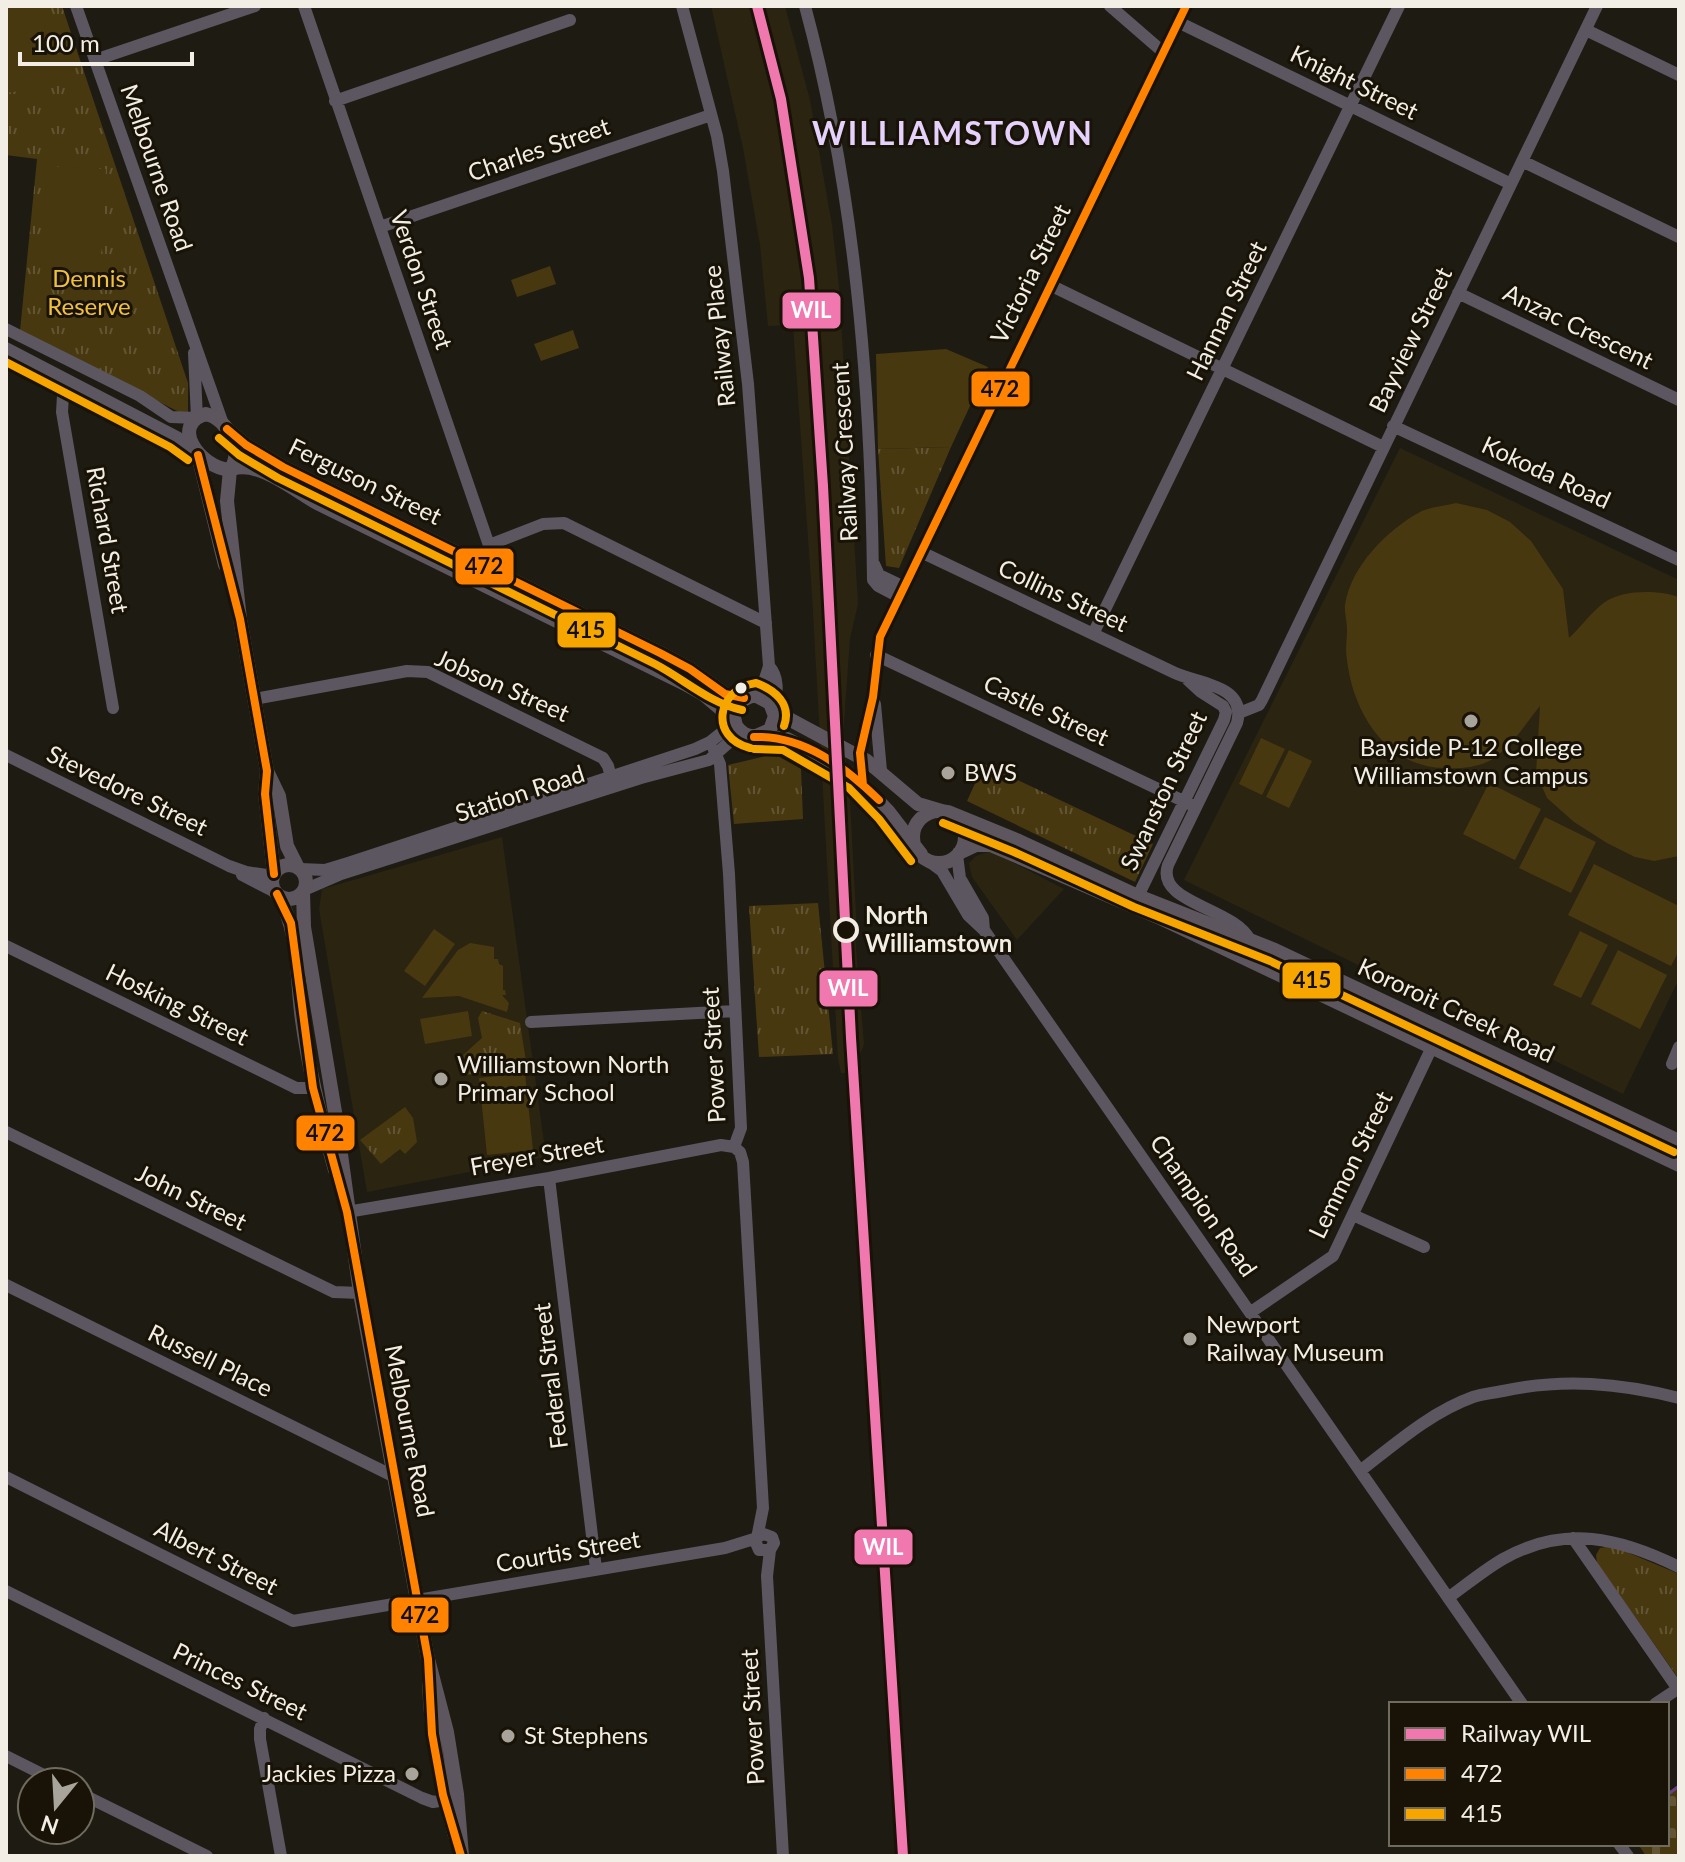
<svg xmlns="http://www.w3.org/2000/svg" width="1685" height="1862" font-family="Lato,sans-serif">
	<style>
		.built { fill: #2b2411 }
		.grass { fill: url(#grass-tufts) }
		.cemetery { fill: url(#cemetery-stones) }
		.garden { fill: #483810 }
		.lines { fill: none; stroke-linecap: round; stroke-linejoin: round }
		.stream { stroke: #654284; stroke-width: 3 }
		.minor { stroke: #5c5660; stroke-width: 12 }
		.major { stroke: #5e565e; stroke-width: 14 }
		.bus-1-casing { stroke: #181306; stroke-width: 14 }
		.bus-2-casing { stroke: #181306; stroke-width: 14 }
		.bus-1 { stroke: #ff8200; stroke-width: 8 }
		.bus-2 { stroke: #f7a600; stroke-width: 8 }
		.rail-1-casing { stroke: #181306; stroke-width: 16 }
		.rail-1 { stroke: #f178af; stroke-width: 10 }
		.bus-dot { fill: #f2eee5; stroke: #181306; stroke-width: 3 }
		.poi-dot { fill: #a8a49c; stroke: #181306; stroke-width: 3 }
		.stop-dot { fill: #181306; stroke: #f2eee5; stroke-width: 4 }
		.labels { text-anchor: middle; stroke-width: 6; stroke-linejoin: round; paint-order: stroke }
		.street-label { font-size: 24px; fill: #f2eee5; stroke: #181306 }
		.park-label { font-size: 24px; fill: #f2c03f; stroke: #181306 }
		.poi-label { font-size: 24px; fill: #f2eee5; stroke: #181306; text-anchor: start }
		.stop-label { font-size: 24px; font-weight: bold; fill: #f2eee5; stroke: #181306; text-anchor: start }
		.district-label { font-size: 32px; font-weight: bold; letter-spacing: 2px; fill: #e5d1fb; stroke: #181306 }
		.line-badge { stroke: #181306; stroke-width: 3 }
		.badge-label { font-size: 22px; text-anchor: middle; font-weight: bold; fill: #fff }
		.pale-badge-label { font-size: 22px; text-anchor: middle; font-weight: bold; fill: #111 }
	</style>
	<defs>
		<pattern id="grass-tufts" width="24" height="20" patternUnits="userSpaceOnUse" patternTransform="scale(2)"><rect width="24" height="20" fill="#483810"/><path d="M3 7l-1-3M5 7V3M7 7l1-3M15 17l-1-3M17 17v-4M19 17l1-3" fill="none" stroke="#635533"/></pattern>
		<pattern id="cemetery-stones" width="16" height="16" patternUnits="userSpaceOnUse" patternTransform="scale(2)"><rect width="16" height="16" fill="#483810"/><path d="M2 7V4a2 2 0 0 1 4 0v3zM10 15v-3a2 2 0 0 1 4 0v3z" fill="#635533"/></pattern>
	</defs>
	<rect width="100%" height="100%" fill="#1e1b13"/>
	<path class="built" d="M711 6H785L810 100 832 225 839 286 858 604 850 639 843 736 850 800 857 933 855 936 864 1044 859 1057 862 1074 841 1073 838 1059 812 595 793 325 768 326 760 245 743 148Z
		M1400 448 1679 580V979L1623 1094 1184 880Z
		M502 837 546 1157 367 1192 319 909 322 889Z
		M991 851 1064 889 1017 940 972 877 969 863 976 856Z"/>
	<path class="grass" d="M6 6H62L188 383V412H179L20 331 37 159 6 155Z
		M951 447 899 568 886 566 878 449Z
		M774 754 801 769 803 819 734 824 728 765Z
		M984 764 1153 844 1135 882 967 801Z
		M818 903 833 1054 759 1057 749 906Z
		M482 1011 520 1023 527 1068 467 1075 463 1055 482 1038 478 1018Z
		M405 1107 413 1118 417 1142 405 1154 400 1149 381 1164 360 1140Z
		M1612 1546 1679 1574V1679L1597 1563 1596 1555 1600 1548Z"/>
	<path class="cemetery" d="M1679 1787V1856H1646L1638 1844H1667V1796Z"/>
	<path class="garden" d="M6 6H42L53 86 6 93Z
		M48 166 106 169 99 292 39 287Z
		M550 266 556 284 517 297 511 280Z
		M573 330 579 348 541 361 534 344Z
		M946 349 988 367 951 447 878 449 876 354Z
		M1456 503 1487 510 1510 522 1531 541 1563 589 1569 638C1581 627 1592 611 1605 602 1624 589 1659 590 1679 597V856L1654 861 1635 857 1607 843 1574 822 1547 798 1536 773 1540 706C1525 724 1512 747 1491 760 1476 768 1459 769 1443 768 1385 766 1353 712 1347 660 1345 650 1347 639 1347 629 1347 621 1344 612 1345 605 1351 566 1387 530 1420 512 1430 507 1444 506 1456 503Z
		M1261 738 1285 749 1262 795 1239 784Z
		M1289 750 1312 761 1289 808 1266 797Z
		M1489 783 1541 809 1515 860 1463 834Z
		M1545 817 1596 842 1571 893 1519 868Z
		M1594 864 1679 906V951L1671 966 1568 915Z
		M434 929 455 944 425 986 404 971Z
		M1580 931 1608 945 1581 998 1553 985Z
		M470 943 494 947V959H498L499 964 503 966V990H505L506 995H502L509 1003 507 1012 459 996 422 998 458 950Z
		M1618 950 1667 975 1640 1029 1591 1004Z
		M468 1011 472 1036 425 1044 420 1019Z
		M525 1073 533 1150 487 1155 479 1078Z"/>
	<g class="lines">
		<path class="stream" d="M1667 1795 1679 1786"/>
		<path class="minor" d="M76 6 223 424
			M304 6 492 554V569
			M682 6 717 136 723 171 748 384 769 666C779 677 778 693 773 706
			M805 6C855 191 871 388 873 580L878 586 899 597
			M1110 6 1163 52
			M1178 22 1511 184
			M1586 30 1679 75
			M95 60 255 6
			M335 101 570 20
			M1522 161 1679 237
			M380 227 711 115
			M1050 285 1383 447
			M1458 293 1679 400
			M6 329 140 396 171 417 196 418
			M6 348 177 437 195 451
			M194 353 197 418
			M64 379 62 412 113 708
			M1393 426 1679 560
			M489 545 543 524 564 523 766 623
			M921 552 1175 673C1199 684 1247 685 1237 723L1168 865C1155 903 1233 907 1250 940
			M874 564 879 575 904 587
			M1093 634 1399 6
			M876 655 1196 807
			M1188 680 1201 692 1223 706
			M755 695 762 688 769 666
			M254 699 407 671 428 672 603 758 608 766 612 781
			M875 704 881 771
			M1239 713 1259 705 1262 700 1597 6
			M714 750 720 764 729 874 741 1128 734 1147
			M6 755 229 866 246 872 273 876
			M863 785 860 753 873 697 880 637 1186 6
			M957 855 960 878 983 918 984 930
			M923 857 942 871 968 915 984 930 1522 1704
			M300 869 325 870 348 863 695 749 710 742 735 722
			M242 875 275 892
			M304 890 341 874 641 778 709 760 735 737 745 734
			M1138 896 1224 720 1226 712 1223 706
			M6 946 296 1088H313
			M531 1022 735 1011
			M1672 1064 1679 1047
			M6 1132 334 1292 360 1293
			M734 1147 740 1152 743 1162 763 1508 756 1543 759 1550H770L774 1543 772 1537 764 1534 759 1536
			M549 1178 596 1569
			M347 1212 549 1178 721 1145 734 1147
			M1353 1215 1424 1247
			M6 1285 395 1477
			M1251 1312 1333 1256 1432 1047
			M1360 1471C1395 1444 1431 1412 1473 1397 1482 1394 1493 1393 1503 1391 1563 1378 1620 1383 1679 1398
			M6 1477 293 1621 725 1548 757 1538
			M1573 1538 1678 1689
			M770 1550 767 1576 783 1856
			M6 1591 422 1798 433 1802 453 1799
			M1448 1598C1466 1585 1484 1570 1503 1559 1565 1524 1620 1538 1679 1567
			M1655 1704 1679 1688
			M264 1718 260 1729V1739L281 1856
			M6 1756 58 1782
			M80 1793 207 1856
			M1619 1844 1628 1856"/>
		<path class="major" d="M206 414C228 419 244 451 230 470 198 467 170 424 206 414Z
			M227 429 246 445 283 467 660 653 690 669 725 694 744 698
			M198 455 225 565
			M232 469C259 460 294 490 317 503L685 684 703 694 735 721
			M230 470 227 501 240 619 267 771 279 796 287 846 298 868
			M774 708 787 718 867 761 918 804 945 812
			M754 737 770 730 775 716 770 703 755 695C737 698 725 720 743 733 755 741 773 735 787 739L836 765 857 779 888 811 921 854
			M267 771 265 794 274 874
			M913 837a26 26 0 1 1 52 0a26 26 0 1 1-52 0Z
			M948 812 1019 841 1138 896 1275 950 1679 1141
			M959 853 976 845H991L1158 917 1679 1165
			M272 882a17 17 0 1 1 34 0a17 17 0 1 1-34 0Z
			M303 892 304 927 336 1118 360 1293 428 1659 447 1732 457 1794 462 1856
			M277 894C300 930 296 978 302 1020 309 1071 321 1120 335 1170
			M429 1684C431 1736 440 1785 455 1836"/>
		<defs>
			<path id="bus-1" d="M227 429 246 445 283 467 660 653 690 669 725 694 744 698
				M198 455 240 619 267 771 265 794 274 874
				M754 737C803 735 845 767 879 800
				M863 785 860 753 873 697 880 637 1186 6
				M277 894 291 923 313 1088 347 1212 428 1659 432 1734 443 1795 461 1856"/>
			<path id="bus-2" d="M6 362 170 447 188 460
				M219 438 239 455 278 478 655 664C684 679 709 703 742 710
				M750 748C709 738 716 689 756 683 775 690 792 704 784 726
				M754 749 783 750 849 788 879 819 911 861
				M943 823 1014 852 1134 907 1270 961 1674 1152"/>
		</defs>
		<use href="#bus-1" class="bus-1-casing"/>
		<use href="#bus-2" class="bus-2-casing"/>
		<use href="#bus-1" class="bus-1"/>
		<use href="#bus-2" class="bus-2"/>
		<defs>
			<path id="rail-1" d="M757 6 781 99 809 278 823 486 851 1038 903 1856"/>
		</defs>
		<use href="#rail-1" class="rail-1-casing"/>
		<use href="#rail-1" class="rail-1"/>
	</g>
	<circle class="bus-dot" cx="741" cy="688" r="7"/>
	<g class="poi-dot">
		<circle cx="1471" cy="721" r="8"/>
		<circle cx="948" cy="773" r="8"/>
		<circle cx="441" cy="1079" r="8"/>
		<circle cx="1190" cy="1339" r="8"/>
		<circle cx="508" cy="1736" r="8"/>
		<circle cx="412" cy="1774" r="8"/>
	</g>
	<circle class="stop-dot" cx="846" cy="930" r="11"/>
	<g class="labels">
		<g class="street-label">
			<text transform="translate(1354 83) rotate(26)" y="8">Knight Street</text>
			<text transform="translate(539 150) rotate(-19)" y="8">Charles Street</text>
			<text transform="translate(156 168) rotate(71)" y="8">Melbourne Road</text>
			<text transform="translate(1031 274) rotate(-64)" y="8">Victoria Street</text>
			<text transform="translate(421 280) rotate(71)" y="8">Verdon Street</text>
			<text transform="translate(1227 311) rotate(-64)" y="8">Hannan Street</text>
			<text transform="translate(1578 327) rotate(26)" y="8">Anzac Crescent</text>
			<text transform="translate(720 336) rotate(-96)" y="8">Railway Place</text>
			<text transform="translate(1411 340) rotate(-64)" y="8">Bayview Street</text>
			<text transform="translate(845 452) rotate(-93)" y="8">Railway Crescent</text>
			<text transform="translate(1546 473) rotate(25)" y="8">Kokoda Road</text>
			<text transform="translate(365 482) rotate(26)" y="8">Ferguson Street</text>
			<text transform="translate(107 540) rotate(80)" y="8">Richard Street</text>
			<text transform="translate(1063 596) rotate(25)" y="8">Collins Street</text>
			<text transform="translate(502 686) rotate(24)" y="8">Jobson Street</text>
			<text transform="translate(1046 711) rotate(25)" y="8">Castle Street</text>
			<text transform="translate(127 791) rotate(26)" y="8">Stevedore Street</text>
			<text transform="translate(1164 791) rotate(-65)" y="8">Swanston Street</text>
			<text transform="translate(520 794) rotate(-18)" y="8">Station Road</text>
			<text transform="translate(177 1005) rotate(26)" y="8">Hosking Street</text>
			<text transform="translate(1456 1011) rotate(25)" y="8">Kororoit Creek Road</text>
			<text transform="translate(714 1055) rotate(-93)" y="8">Power Street</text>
			<text transform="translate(537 1156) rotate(-10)" y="8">Freyer Street</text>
			<text transform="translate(1351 1165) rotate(-64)" y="8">Lemmon Street</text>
			<text transform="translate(191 1198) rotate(26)" y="8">John Street</text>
			<text transform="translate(1203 1206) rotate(55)" y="8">Champion Road</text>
			<text transform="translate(210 1361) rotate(26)" y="8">Russell Place</text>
			<text transform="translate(551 1376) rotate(-97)" y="8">Federal Street</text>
			<text transform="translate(409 1431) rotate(79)" y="8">Melbourne Road</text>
			<text transform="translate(568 1552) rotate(-10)" y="8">Courtis Street</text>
			<text transform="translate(216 1558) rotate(27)" y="8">Albert Street</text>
			<text transform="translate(240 1682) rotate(26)" y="8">Princes Street</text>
			<text transform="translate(753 1717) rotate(-93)" y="8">Power Street</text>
		</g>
		<g class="park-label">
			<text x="89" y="287">Dennis<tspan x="89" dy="28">Reserve</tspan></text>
		</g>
		<g class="poi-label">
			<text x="1471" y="756" text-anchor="middle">Bayside P-12 College<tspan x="1471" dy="28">Williamstown Campus</tspan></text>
			<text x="964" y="781">BWS</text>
			<text x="457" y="1073">Williamstown North<tspan x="457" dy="28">Primary School</tspan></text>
			<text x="1206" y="1333">Newport<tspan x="1206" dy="28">Railway Museum</tspan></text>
			<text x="524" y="1744">St Stephens</text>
			<text x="396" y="1782" text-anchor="end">Jackies Pizza</text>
		</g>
		<g class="stop-label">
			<text x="865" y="924">North<tspan x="865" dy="28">Williamstown</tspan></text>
		</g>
		<g class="district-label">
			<text x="953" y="145">WILLIAMSTOWN</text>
		</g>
	</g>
	<g class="line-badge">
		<rect x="781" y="291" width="61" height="39" rx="8" fill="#f178af"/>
		<rect x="970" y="370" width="61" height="38" rx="8" fill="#ff8200"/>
		<rect x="454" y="547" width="61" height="39" rx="8" fill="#ff8200"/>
		<rect x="556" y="611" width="61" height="38" rx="8" fill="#f7a600"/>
		<rect x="1281" y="961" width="61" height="39" rx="8" fill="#f7a600"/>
		<rect x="818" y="969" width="61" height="39" rx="8" fill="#f178af"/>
		<rect x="295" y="1114" width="61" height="38" rx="8" fill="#ff8200"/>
		<rect x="853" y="1528" width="61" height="38" rx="8" fill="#f178af"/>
		<rect x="390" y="1596" width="60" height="38" rx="8" fill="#ff8200"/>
	</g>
	<g class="badge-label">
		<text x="811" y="318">WIL</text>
		<text x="848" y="996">WIL</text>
		<text x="883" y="1555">WIL</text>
	</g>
	<g class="pale-badge-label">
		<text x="1000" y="397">472</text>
		<text x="484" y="574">472</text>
		<text x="586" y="638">415</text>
		<text x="1312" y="988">415</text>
		<text x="325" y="1141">472</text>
		<text x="420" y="1623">472</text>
	</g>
	<rect width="1685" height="1862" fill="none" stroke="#f2eee5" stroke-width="16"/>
	<rect x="1389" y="1702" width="280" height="144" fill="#181306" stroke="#6f6b5f" stroke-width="2"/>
	<rect x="1405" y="1728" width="40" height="12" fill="#f178af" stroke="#6f6b5f" stroke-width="2"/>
	<text x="1461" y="1742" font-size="24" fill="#f2eee5">Railway WIL</text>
	<rect x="1405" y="1768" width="40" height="12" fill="#ff8200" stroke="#6f6b5f" stroke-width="2"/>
	<text x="1461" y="1782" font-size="24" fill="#f2eee5">472</text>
	<rect x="1405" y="1808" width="40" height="12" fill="#f7a600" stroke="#6f6b5f" stroke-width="2"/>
	<text x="1461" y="1822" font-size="24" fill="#f2eee5">415</text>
	<g transform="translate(56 1806) rotate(198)"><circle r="38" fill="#181306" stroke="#6f6b5f" stroke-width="2"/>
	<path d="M0-6L14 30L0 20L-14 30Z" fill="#a8a49c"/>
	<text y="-12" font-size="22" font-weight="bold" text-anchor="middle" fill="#f2eee5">N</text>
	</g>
	<path d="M20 52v12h172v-12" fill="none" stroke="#f2eee5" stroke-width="4"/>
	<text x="32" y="52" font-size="24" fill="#f2eee5" stroke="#181306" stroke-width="6" paint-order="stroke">100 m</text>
</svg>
